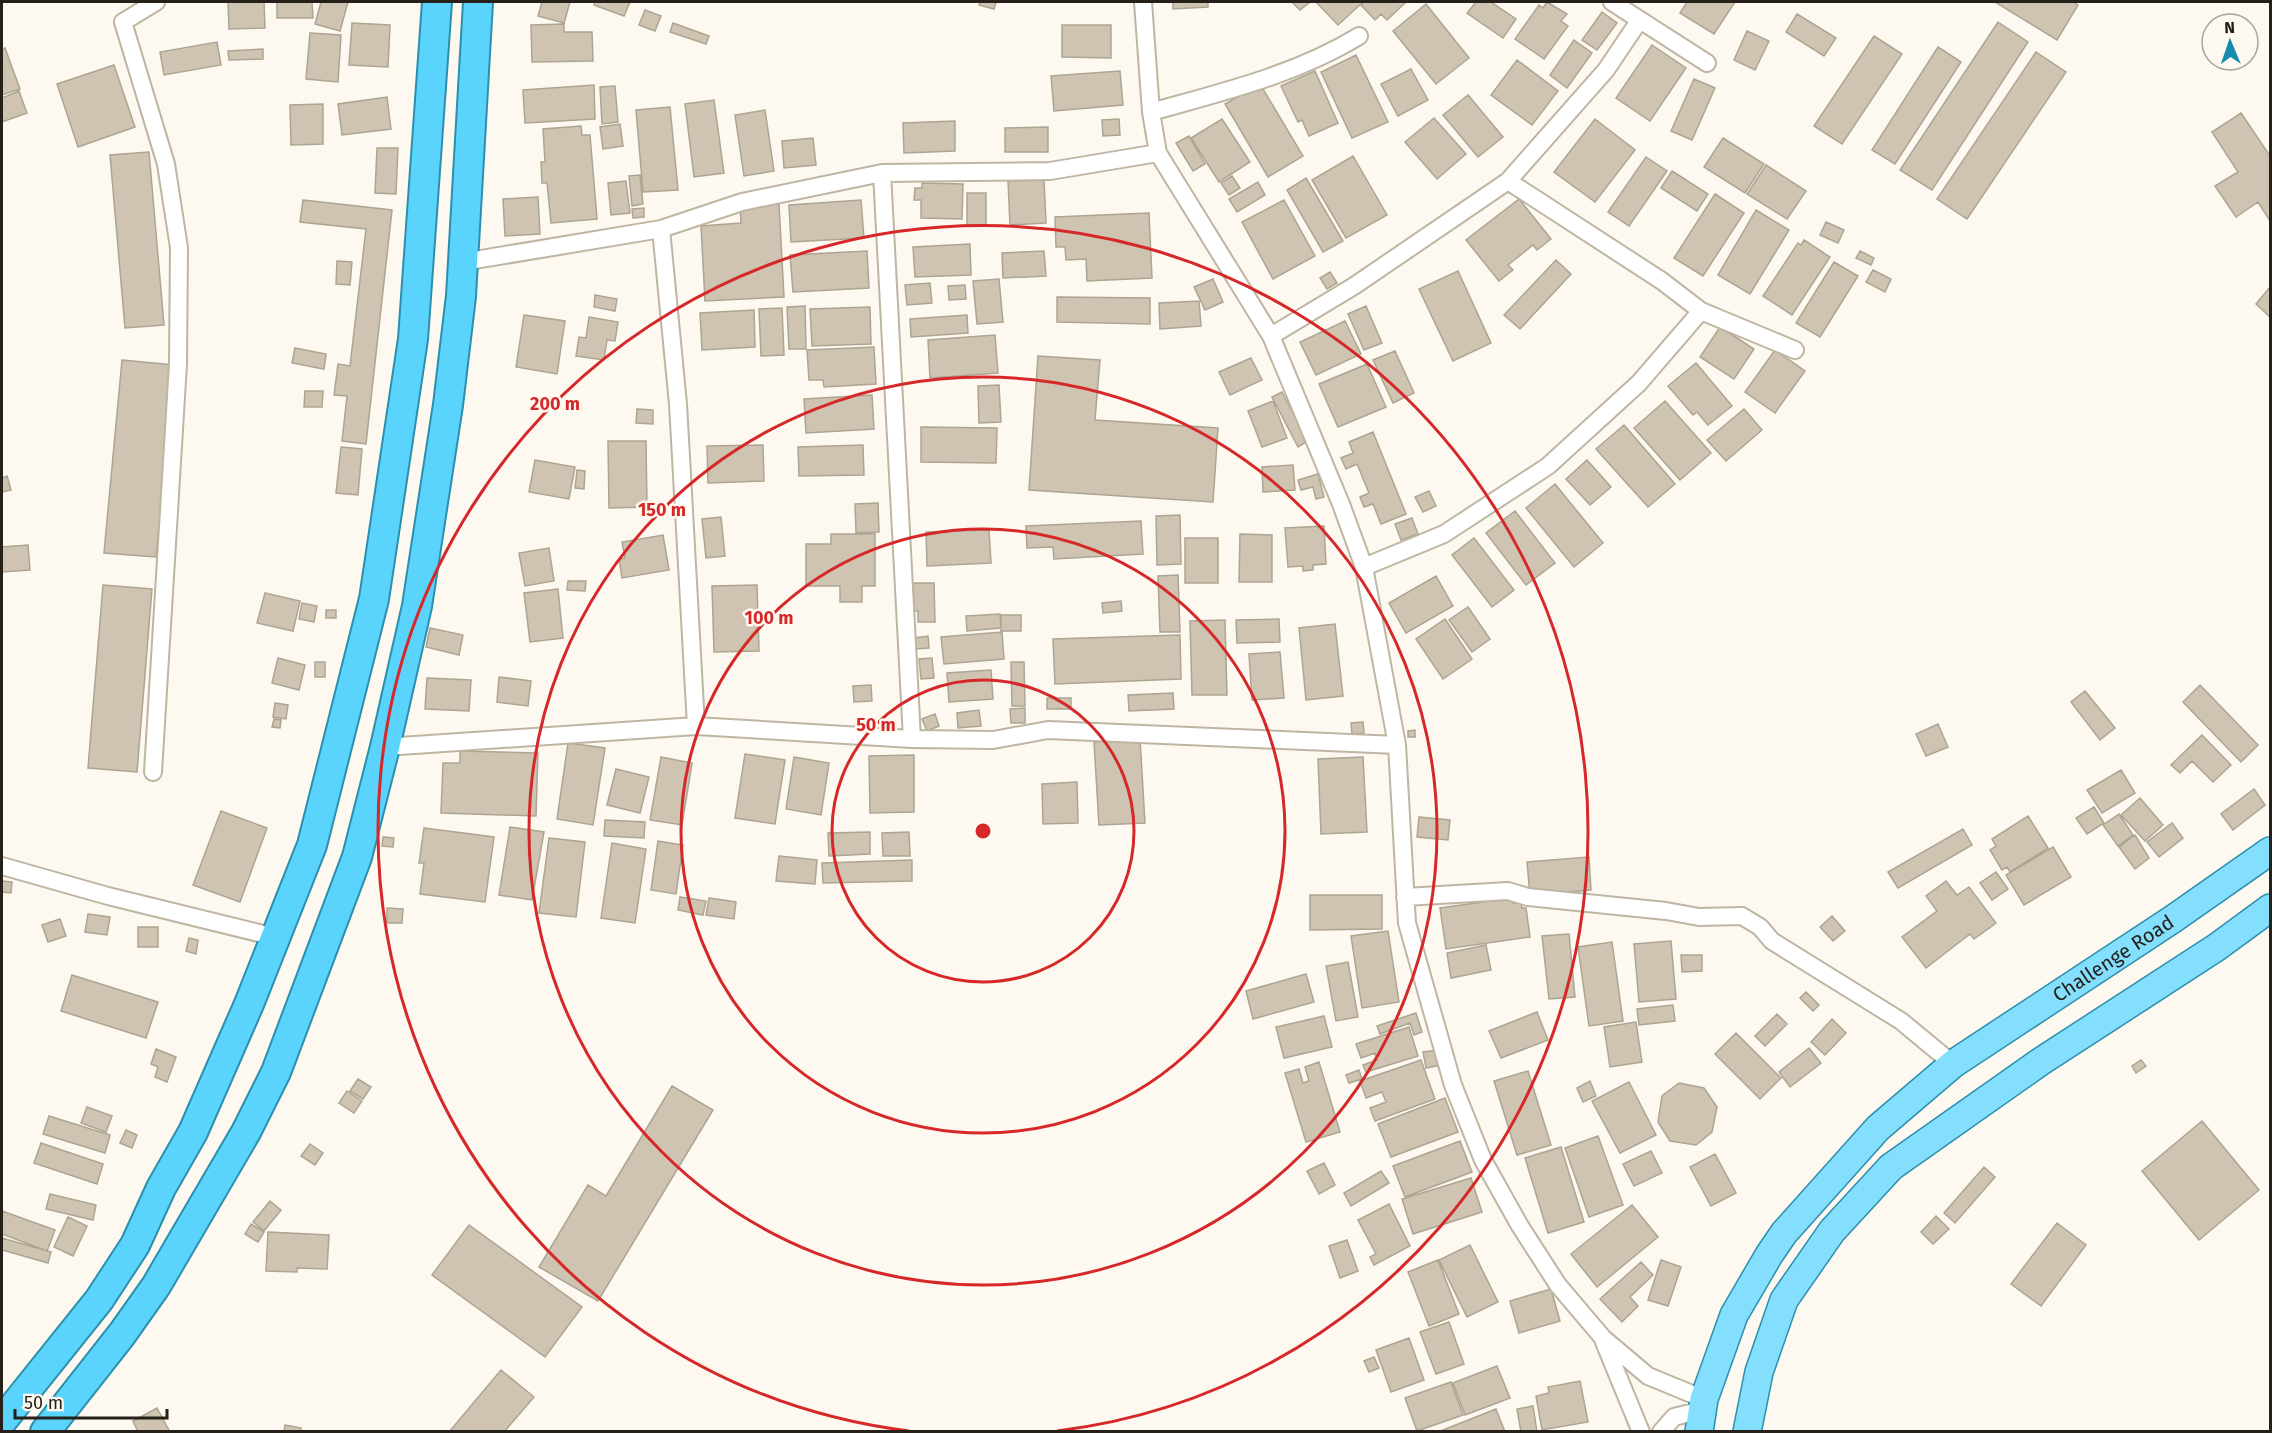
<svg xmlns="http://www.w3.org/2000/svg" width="2272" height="1433" font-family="'Fira Sans',sans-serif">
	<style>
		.building { fill: #cec4b1; stroke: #ada491; stroke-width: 1.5 }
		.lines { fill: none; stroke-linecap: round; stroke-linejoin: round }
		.minor-casing { stroke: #bfb5a2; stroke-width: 20 }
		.primary-casing { stroke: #2c8fac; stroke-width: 30 }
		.trunk-casing { stroke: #2c8fac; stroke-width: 32 }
		.minor { stroke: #fff; stroke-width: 16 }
		.primary { stroke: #83dffd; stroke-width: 27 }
		.trunk { stroke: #5ad4fc; stroke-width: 28 }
		.ring { fill: none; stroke: #d62828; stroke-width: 3 }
		.labels { text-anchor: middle; stroke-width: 5; stroke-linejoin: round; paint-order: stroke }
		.street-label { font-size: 20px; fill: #25211a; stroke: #fdf9f1 }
		.centre { fill: #d62828; stroke: #fdf9f1; stroke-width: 3 }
		.ring-label { font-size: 18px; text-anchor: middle; font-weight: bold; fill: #d62828; stroke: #fdf9f1; stroke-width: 5; stroke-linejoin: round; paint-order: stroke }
	</style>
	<rect width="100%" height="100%" fill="#fdf9f1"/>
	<path class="building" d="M228 2H264L265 28 229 29Z
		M277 2H312L313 18H277Z
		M321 2H348L340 31 315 24Z
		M542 2H570L564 23 538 16Z
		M595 2H630L624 16 594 5Z
		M980 2H996L994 9 979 5Z
		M1173 2H1208V7L1173 9Z
		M1292 2H1310L1300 10Z
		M1316 2H1363L1338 25Z
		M1365 2H1406L1387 20 1381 14 1375 20 1361 5Z
		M1476 2H1491L1516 19 1503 38 1467 13Z
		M1547 2 1567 14 1561 21 1568 26 1544 59 1515 39 1539 5 1543 8Z
		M1687 2H1735L1714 34 1680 13Z
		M1995 2H2073L2078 5 2057 40Z
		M1426 4 1469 58 1436 84 1393 31Z
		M645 10 661 16 655 31 639 25Z
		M1602 12 1617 23 1597 50 1582 40Z
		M1797 14 1836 38 1824 56 1786 32Z
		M1998 22 2028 42 1932 190 1900 170Z
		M352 23 390 25 388 67 349 65Z
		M673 23 709 36 706 44 670 32Z
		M564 24V32H592L593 61 532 62 531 25Z
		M1062 25H1111V58L1062 57Z
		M1747 31 1769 41 1755 70 1734 60Z
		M310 33 341 35 338 82 306 79Z
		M1874 36 1902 54 1842 144 1814 126Z
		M1574 40 1592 53 1567 88 1550 75Z
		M217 42 221 65 164 75 160 52Z
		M1652 45 1686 68 1650 121 1616 98Z
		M1938 47 1961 62 1895 164 1872 150Z
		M5 48 20 89 2 95V50Z
		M263 49V59L229 60 228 51Z
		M2036 52 2066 72 1967 219 1937 199Z
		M1356 55 1388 122 1352 138 1321 72Z
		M1517 60 1558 91 1532 125 1491 95Z
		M114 65 135 127 78 147 57 84Z
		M1411 69 1428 100 1398 116 1381 84Z
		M1120 71 1123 105 1054 111 1051 76Z
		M1315 71 1338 123 1309 136 1302 120 1298 122 1281 86Z
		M1694 79 1715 88 1692 140 1671 131Z
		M1260 84 1303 156 1268 177 1225 104Z
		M594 85 595 119 525 123 523 90Z
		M615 86 618 122 602 124 600 87Z
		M19 91 27 113 2 122V98Z
		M1468 95 1503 137 1478 157 1443 115Z
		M387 97 391 129 342 135 338 104Z
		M714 100 724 173 694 177 685 104Z
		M323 104V144L291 145 290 105Z
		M670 107 678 190 643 192 636 110Z
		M765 110 774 171 744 176 735 115Z
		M2241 113 2270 156V221L2258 202 2236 217 2215 186 2238 172 2212 132Z
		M1434 118 1466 154 1437 179 1405 142Z
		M1119 119 1120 135 1103 136 1102 120Z
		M1222 119 1250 162 1219 182 1191 138Z
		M1595 119 1635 150 1595 202 1554 172Z
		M955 121V151L904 153 903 123Z
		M620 124 623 146 603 149 600 127Z
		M581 126 582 135H590L597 219 551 223 547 183H542L541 162H545L543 129Z
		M1048 127V152H1005V128Z
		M1189 136 1205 164 1193 171 1176 143Z
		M813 138 816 165 784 168 782 141Z
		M1723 138 1764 164 1745 193 1704 167Z
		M377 148H398L396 194 375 193Z
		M149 152 164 325 125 328 110 155Z
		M1353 156 1387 215 1346 238 1312 180Z
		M1646 157 1667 171 1629 226 1608 212Z
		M1766 165 1806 191 1787 219 1747 194Z
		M1672 171 1708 194 1697 211 1661 188Z
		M640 175 643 204 632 206 629 176Z
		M1232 176 1240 188 1229 195 1221 183Z
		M1306 178 1343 241 1323 252 1287 190Z
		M1044 180 1046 223 1010 225 1008 181Z
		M626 181 630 213 611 215 608 183Z
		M1258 182 1265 195 1237 212 1229 199Z
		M922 183 963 184 962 219 921 218V200H914L915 188H922Z
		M967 193H986V225H967Z
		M1715 194 1744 213 1703 276 1674 258Z
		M538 197 540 234 505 236 503 199Z
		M1519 199 1551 239 1537 250 1533 245 1508 265 1513 270 1499 281 1466 240Z
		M303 200 392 210 366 444 342 441 347 396 334 395 338 364 350 366 366 229 300 222Z
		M861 200 864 238 791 242 789 205Z
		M1284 200 1315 256 1273 279 1242 222Z
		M779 204 784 297 705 301 701 226 741 223 740 206Z
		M644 208V217L633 218 632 209Z
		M1756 210 1789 230 1750 294 1718 275Z
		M1149 213 1152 278 1087 281 1086 259 1066 260 1065 247H1056L1055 217Z
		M1826 222 1844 230 1838 243 1820 235Z
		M1804 240 1830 257 1792 315 1763 296 1798 243 1801 245Z
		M970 244 971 275 915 277 913 247Z
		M867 251 869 288 793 292 790 255Z
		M1044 251 1046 276 1003 278 1002 253Z
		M1860 251 1874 258 1871 265 1856 258Z
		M1556 260 1571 274 1520 329 1504 315Z
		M337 261 352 262 350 285 336 284Z
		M1834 262 1858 276 1820 337 1796 323Z
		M1873 270 1891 279 1885 292 1866 282Z
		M1458 271 1491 343 1453 361 1419 289Z
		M1330 272 1337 283 1327 289 1320 278Z
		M999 279 1003 322 977 324 973 281Z
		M1213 279 1223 302 1205 310 1194 287Z
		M930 283 932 303 907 305 905 285Z
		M965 285 966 299 949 300 948 286Z
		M2270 287V317L2256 304Z
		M595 295 617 299 615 311 594 307Z
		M1057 297 1150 298V324L1057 322Z
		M1199 301 1201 326 1160 329 1159 303Z
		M805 306 806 349H789L787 307Z
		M1366 306 1382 343 1364 350 1348 314Z
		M870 307 871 344 812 346 810 309Z
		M782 308 784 355 761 356 759 309Z
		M754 310 755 347 702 350 700 313Z
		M524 315 565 321 557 374 516 367Z
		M967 315 968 333 911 337 910 319Z
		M589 317 618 322 615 341 607 340 604 360 576 356 579 337 586 338Z
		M1345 321 1361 354 1316 375 1300 342Z
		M1720 327 1754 349 1734 379 1700 357Z
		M995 335 998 373 930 378 928 340Z
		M874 347 876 384 824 387 823 380H809L807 350Z
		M295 348 326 354 324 369 292 363Z
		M1775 350 1805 371 1775 413 1745 392Z
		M1395 351 1414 393 1393 403 1373 360Z
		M1038 356 1100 360 1095 420 1218 428 1213 502 1029 490Z
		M1251 358 1262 380 1230 395 1219 372Z
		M122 360 174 365 156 557 104 553Z
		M1696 363 1732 406 1708 425 1697 412 1693 415 1668 386Z
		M1367 364 1386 407 1338 427 1319 384Z
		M999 385 1001 422 979 423 978 386Z
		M305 391H323L322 407H304Z
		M1282 392 1308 441 1298 447 1272 397Z
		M872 395 874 429 806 433 804 399Z
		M1273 401 1287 438 1262 447 1248 411Z
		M1665 401 1711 453 1680 480 1634 428Z
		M637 409 653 410V424L636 423Z
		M1744 409 1762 430 1726 461 1707 440Z
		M1624 425 1675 484 1648 507 1596 449Z
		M921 427 997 428 996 463 921 462Z
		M1373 432 1406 514 1381 524 1373 504 1364 507 1360 497 1369 493 1357 464 1346 469 1341 458 1353 453 1349 442Z
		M608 441H646L647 507 609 508Z
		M763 445 764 481 708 483 707 446Z
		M863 445 864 475 799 476 798 447Z
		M341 447 362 449 358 495 336 493Z
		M535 460 575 467 569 499 529 492Z
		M1587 460 1611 487 1590 505 1566 479Z
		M1293 465 1295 490 1263 492 1262 467Z
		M577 470 585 471 584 489 575 488Z
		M1318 474 1324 497 1316 499 1313 487 1301 490 1298 480Z
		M7 476 11 490 2 492V478Z
		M1555 484 1603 543 1574 567 1526 508Z
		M1429 491 1436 506 1423 512 1415 497Z
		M878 503 879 532 856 533 855 504Z
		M1515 511 1555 563 1526 585 1486 533Z
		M1180 515 1181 564 1157 565 1156 516Z
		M721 517 725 556 706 558 702 519Z
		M1412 518 1418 534 1401 540 1395 524Z
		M1141 521 1143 554 1054 559 1053 547 1027 548 1026 526Z
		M1324 526 1326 564 1313 565V570L1303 571V566L1288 567 1285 528Z
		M989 530 991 563 927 566 926 532Z
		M831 534H875V586H862V602H840V586H806V544H831Z
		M1240 534 1272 535V582H1239Z
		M663 535 669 570 622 578 619 559 625 558 622 542Z
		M1185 538H1218V583H1185Z
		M1474 538 1514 590 1492 607 1452 555Z
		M28 545 30 570 2 572V547Z
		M549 548 554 581 525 586 519 553Z
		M1178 575 1180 632H1160L1158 576Z
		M1436 576 1453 606 1406 633 1389 603Z
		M568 581H586L585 591 567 590Z
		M913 583H934L935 622H918V611H914Z
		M103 585 152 589 137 772 88 768Z
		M757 585 759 651 714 652 712 586Z
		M558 589 563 638 530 642 524 593Z
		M265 593 300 601 293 631 257 623Z
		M1121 601 1122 611 1103 613 1102 603Z
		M302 603 317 606 314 622 299 619Z
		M1468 607 1490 639 1472 652 1449 620Z
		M326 610H336V618H326Z
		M1000 614 1001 628 967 631 966 616Z
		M1001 615H1021V631H1001Z
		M1279 619 1280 642 1237 643 1236 620Z
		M1445 619 1472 659 1443 679 1416 639Z
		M1225 620 1227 695H1192L1190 621Z
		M1335 624 1343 696 1306 700 1299 628Z
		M430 628 463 635 459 655 426 647Z
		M1002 632 1004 659 944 664 941 637Z
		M1180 635 1181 679 1055 684 1053 639Z
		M928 636 929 648 916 649 915 638Z
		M1280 652 1284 698 1252 700 1249 654Z
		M278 658 305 665 299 690 272 683Z
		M932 658 934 678 921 679 919 659Z
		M315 662H325V677H315Z
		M1011 662H1024L1025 706H1012Z
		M991 670 993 699 949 702 947 673Z
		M499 677 531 681 528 706 497 702Z
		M427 678 471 680 469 711 425 709Z
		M871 685 872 701 854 702 853 686Z
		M2200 685 2258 745 2241 762 2183 702Z
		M2085 691 2115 728 2100 740 2071 702Z
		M1173 693 1174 709 1129 711 1128 695Z
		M1047 698H1071V709H1047Z
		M275 703 288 705 286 719 273 717Z
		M1025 708V723H1011L1010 709Z
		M979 710 981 726 958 728 957 713Z
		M935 714 939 726 927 731 922 719Z
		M274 719 281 720 280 728 272 727Z
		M1363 722 1364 733 1352 734 1351 723Z
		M1938 724 1948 747 1926 756 1916 734Z
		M1415 730V737H1408V731Z
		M2202 735 2231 765 2213 782 2192 761 2180 773 2171 765Z
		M1140 739 1145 823 1099 825 1094 742Z
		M568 743 605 748 593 825 557 819Z
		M460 751 538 753 536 816 441 813 443 763H460Z
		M745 754 785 760 775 824 735 818Z
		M914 755V812L870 813 869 756Z
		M661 757 692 763 682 825 650 820Z
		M794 757 829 763 821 815 786 809Z
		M1363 757 1367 832 1321 834 1318 759Z
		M616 769 649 777 640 813 607 805Z
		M2121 770 2135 793 2102 813 2087 790Z
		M1077 782 1078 823 1043 824 1042 784Z
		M2254 789 2265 805 2233 830 2221 814Z
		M2140 798 2163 825 2145 841 2121 815Z
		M2094 807 2104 823 2087 834 2076 818Z
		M221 811 267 828 240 902 193 885Z
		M2119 814 2133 835 2118 846 2103 825Z
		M2028 816 2048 848 2010 872 2007 867 2002 870 1990 850 1996 846 1992 839Z
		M1419 817 1450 820 1448 840 1417 837Z
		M605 820 645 822 644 838 604 836Z
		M2172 823 2183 838 2159 857 2147 842Z
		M510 827 544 832 532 900 499 895Z
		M424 828 494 837 485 902 420 894 424 863H419Z
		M1963 829 1972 845 1898 888 1888 872Z
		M870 832V854L829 856 828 833Z
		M909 832 910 856H883L882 833Z
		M2135 835 2149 858 2135 869 2119 847Z
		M383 837 394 838 393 847 382 846Z
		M549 838 585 842 576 917 539 913Z
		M658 841 683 845 676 894 651 890Z
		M612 843 646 849 635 923 601 918Z
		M2053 847 2071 877 2024 905 2006 875Z
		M779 856 817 860 815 884 776 881Z
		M1589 857 1591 890 1530 895 1527 862Z
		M912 860V881L823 883 822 863Z
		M1996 872 2008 889 1992 900 1980 883Z
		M2 881 12 882 11 893 2 892Z
		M1946 881 1957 895 1969 887 1996 923 1974 939 1970 934 1926 968 1902 937 1937 911 1926 896Z
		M1310 895H1382V929L1310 930Z
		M680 897 706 901 703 915 678 910Z
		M709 898 736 902 734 919 706 915Z
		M1512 898 1513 903 1521 902 1522 908H1526L1530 937 1446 949 1440 908Z
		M387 908 403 909 402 923H387Z
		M88 914 110 917 107 935 85 932Z
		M1832 916 1845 931 1833 941 1820 927Z
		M60 919 66 936 48 942 42 925Z
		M138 927H158V947H138Z
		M1388 931 1399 1002 1362 1008 1351 936Z
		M1569 934 1575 997 1549 999 1542 936Z
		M189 938 198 940 196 954 186 951Z
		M1671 941 1676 999 1639 1002 1634 944Z
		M1612 942 1623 1021 1589 1026 1578 947Z
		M1486 945 1491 970 1451 978 1447 953Z
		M1681 955H1702V971L1682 972Z
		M1348 962 1358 1017 1336 1021 1326 966Z
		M1306 974 1314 1002 1253 1019 1246 991Z
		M72 975 158 1002 146 1038 61 1011Z
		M1806 992 1819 1005 1813 1011 1800 998Z
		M1673 1005 1675 1021 1639 1025 1637 1009Z
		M1537 1012 1548 1040 1501 1058 1489 1031Z
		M1416 1013 1422 1032 1414 1035 1410 1023 1380 1034 1377 1026Z
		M1777 1014 1787 1024 1765 1046 1755 1036Z
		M1324 1016 1332 1047 1284 1058 1276 1027Z
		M1832 1019 1846 1033 1825 1055 1811 1042Z
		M1636 1022 1642 1062 1610 1067 1604 1027Z
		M1409 1027 1418 1056 1366 1072 1363 1065 1377 1060 1375 1053 1361 1058 1356 1044Z
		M1736 1033 1781 1078 1760 1099 1715 1054Z
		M1809 1048 1821 1063 1790 1087 1779 1072Z
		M156 1049 176 1057 167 1082 155 1077 158 1067 151 1064Z
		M1439 1050 1442 1065 1426 1068 1423 1052Z
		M1421 1060 1435 1099 1375 1121 1370 1108 1386 1102 1382 1092 1366 1098 1360 1081Z
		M2141 1060 2146 1066 2136 1073 2132 1066Z
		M1319 1062 1340 1132 1306 1142 1285 1073 1299 1069 1303 1083 1309 1081 1305 1067Z
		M1359 1070 1362 1079 1349 1083 1346 1075Z
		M1528 1071 1551 1145 1517 1155 1494 1081Z
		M358 1079 371 1087 363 1099 350 1091Z
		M1590 1081 1596 1096 1583 1102 1577 1088Z
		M1629 1082 1656 1135 1620 1153 1592 1101Z
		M1679 1083 1704 1088 1717 1107 1712 1132 1696 1145 1670 1141 1658 1122 1662 1096Z
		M672 1086 713 1110 598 1301 539 1267 588 1185 606 1196Z
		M347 1091 362 1101 354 1113 339 1103Z
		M1445 1098 1458 1132 1391 1157 1378 1124Z
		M87 1107 112 1116 106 1132 81 1123Z
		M49 1116 110 1135 105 1153 43 1134Z
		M2202 1121 2259 1190 2199 1240 2142 1171Z
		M126 1130 137 1135 132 1148 120 1143Z
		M1598 1136 1623 1205 1589 1217 1565 1148Z
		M1460 1141 1472 1172 1405 1197 1393 1166Z
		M41 1143 103 1164 97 1184 34 1163Z
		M310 1144 323 1153 315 1165 301 1156Z
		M1561 1147 1584 1222 1548 1233 1525 1158Z
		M1651 1151 1662 1173 1634 1186 1623 1164Z
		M1715 1154 1736 1193 1711 1206 1690 1167Z
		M1324 1163 1335 1185 1319 1194 1307 1171Z
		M1984 1167 1995 1177 1955 1223 1944 1213Z
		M1381 1171 1389 1183 1351 1206 1344 1193Z
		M1471 1178 1482 1212 1413 1234 1402 1199Z
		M50 1194 96 1205 93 1220 46 1209Z
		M270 1201 281 1210 264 1231 253 1222Z
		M1389 1204 1410 1246 1374 1265 1370 1257 1376 1254 1358 1220Z
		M1632 1205 1658 1237 1597 1287 1571 1254Z
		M2 1211 55 1230 47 1251 2 1234Z
		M1936 1216 1949 1229 1933 1244 1921 1232Z
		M68 1217 87 1226 73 1256 54 1247Z
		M2057 1223 2086 1245 2041 1306 2011 1284Z
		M251 1224 264 1232 258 1242 245 1234Z
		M469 1225 582 1307 545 1357 432 1275Z
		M268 1232 329 1235 327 1269 297 1268V1272L266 1271Z
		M2 1238 51 1252 48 1263 2 1250Z
		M1347 1240 1358 1271 1340 1278 1329 1246Z
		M1470 1245 1498 1302 1467 1317 1439 1260Z
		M1438 1260 1459 1314 1429 1326 1408 1272Z
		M1661 1260 1681 1267 1668 1306 1648 1300Z
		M1641 1262 1653 1275 1630 1297 1638 1306 1622 1322 1600 1299Z
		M1551 1289 1560 1321 1519 1333 1510 1301Z
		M1449 1322 1464 1364 1436 1374 1420 1332Z
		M1409 1338 1424 1380 1391 1392 1376 1350Z
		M1374 1357 1379 1368 1369 1372 1364 1361Z
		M1497 1366 1510 1398 1465 1415 1453 1383Z
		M501 1370 534 1397 504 1432H449Z
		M1580 1381 1588 1422 1542 1430 1536 1396 1549 1393 1548 1387Z
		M1451 1382 1463 1415 1417 1431 1405 1398Z
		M1533 1406 1537 1432H1521L1517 1409Z
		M157 1408 170 1432H138L133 1421Z
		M1496 1409 1505 1432H1438Z
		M285 1425 301 1428V1432H284Z"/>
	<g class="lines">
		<defs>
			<path id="minor" d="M1143 2 1151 112 1158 153 1271 336 1341 504 1364 567 1397 745 1407 923 1453 1085 1483 1160 1520 1226 1558 1285 1603 1338 1648 1376 1704 1399
				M1612 2 1707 63
				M1151 112C1222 92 1295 75 1359 36
				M1508 181 1662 281 1701 311 1795 350
				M661 229 678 404 696 726
				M463 262 661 229 742 202 882 173
				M1271 336 1354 286 1508 181 1606 70 1639 21
				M1364 567 1444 534 1548 466 1639 383 1701 311
				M912 739 882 173 1050 171 1158 153
				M385 747 696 726 912 739 993 740 1048 730 1397 745
				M153 772 178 364 179 248 166 164 123 22 156 2
				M2 866 108 896 275 937
				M1405 897 1508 891 1528 897 1666 911 1699 917 1742 916 1760 927 1772 941 1901 1021 1953 1064
				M1604 1342 1641 1432
				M1661 1432 1674 1417 1702 1410"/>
			<g id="primary">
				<path id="s1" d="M1699 1432 1704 1399 1734 1315 1769 1255 1784 1233 1878 1128 1953 1064 2173 919 2270 851"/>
				<path d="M1747 1432 1759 1372 1784 1300 1832 1231 1891 1167 2040 1062 2217 947 2270 908"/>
			</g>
			<path id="trunk" d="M2 1421 99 1300 135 1245 161 1188 193 1132 249 1004 312 845 374 599 413 339 437 2
				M45 1432 122 1334 156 1286 246 1132 276 1072 357 857 385 747 417 606 448 405 461 296 478 2"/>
		</defs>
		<use href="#minor" class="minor-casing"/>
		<use href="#primary" class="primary-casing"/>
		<use href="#trunk" class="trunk-casing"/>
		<use href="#minor" class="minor"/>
		<use href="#primary" class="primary"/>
		<use href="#trunk" class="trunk"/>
	</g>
	<g class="ring">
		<circle cx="983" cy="831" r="151"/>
		<circle cx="983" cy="831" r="302"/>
		<circle cx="983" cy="831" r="454"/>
		<path d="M909 1431A605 605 0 1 1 1057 1431"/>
	</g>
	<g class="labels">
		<g class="street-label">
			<text dy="7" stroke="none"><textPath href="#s1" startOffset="650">Challenge Road</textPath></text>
		</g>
	</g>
	<circle cx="983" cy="831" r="9" class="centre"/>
	<g class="ring-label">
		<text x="555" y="410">200 m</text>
		<text x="662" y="516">150 m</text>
		<text x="769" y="624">100 m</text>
		<text x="876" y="731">50 m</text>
	</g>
	<rect width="2272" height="1433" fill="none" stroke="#25211a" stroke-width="6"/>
	<g transform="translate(2230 42) rotate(358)"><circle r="28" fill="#fdf9f1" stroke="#a7a39b" stroke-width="1.5"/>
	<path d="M0-4.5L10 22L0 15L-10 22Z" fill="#178baf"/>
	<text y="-9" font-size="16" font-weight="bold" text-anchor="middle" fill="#25211a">N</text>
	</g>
	<path d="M15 1409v9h152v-9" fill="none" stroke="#25211a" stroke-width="3"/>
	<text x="24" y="1409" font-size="18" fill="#25211a" stroke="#fdf9f1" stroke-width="4.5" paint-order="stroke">50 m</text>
</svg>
